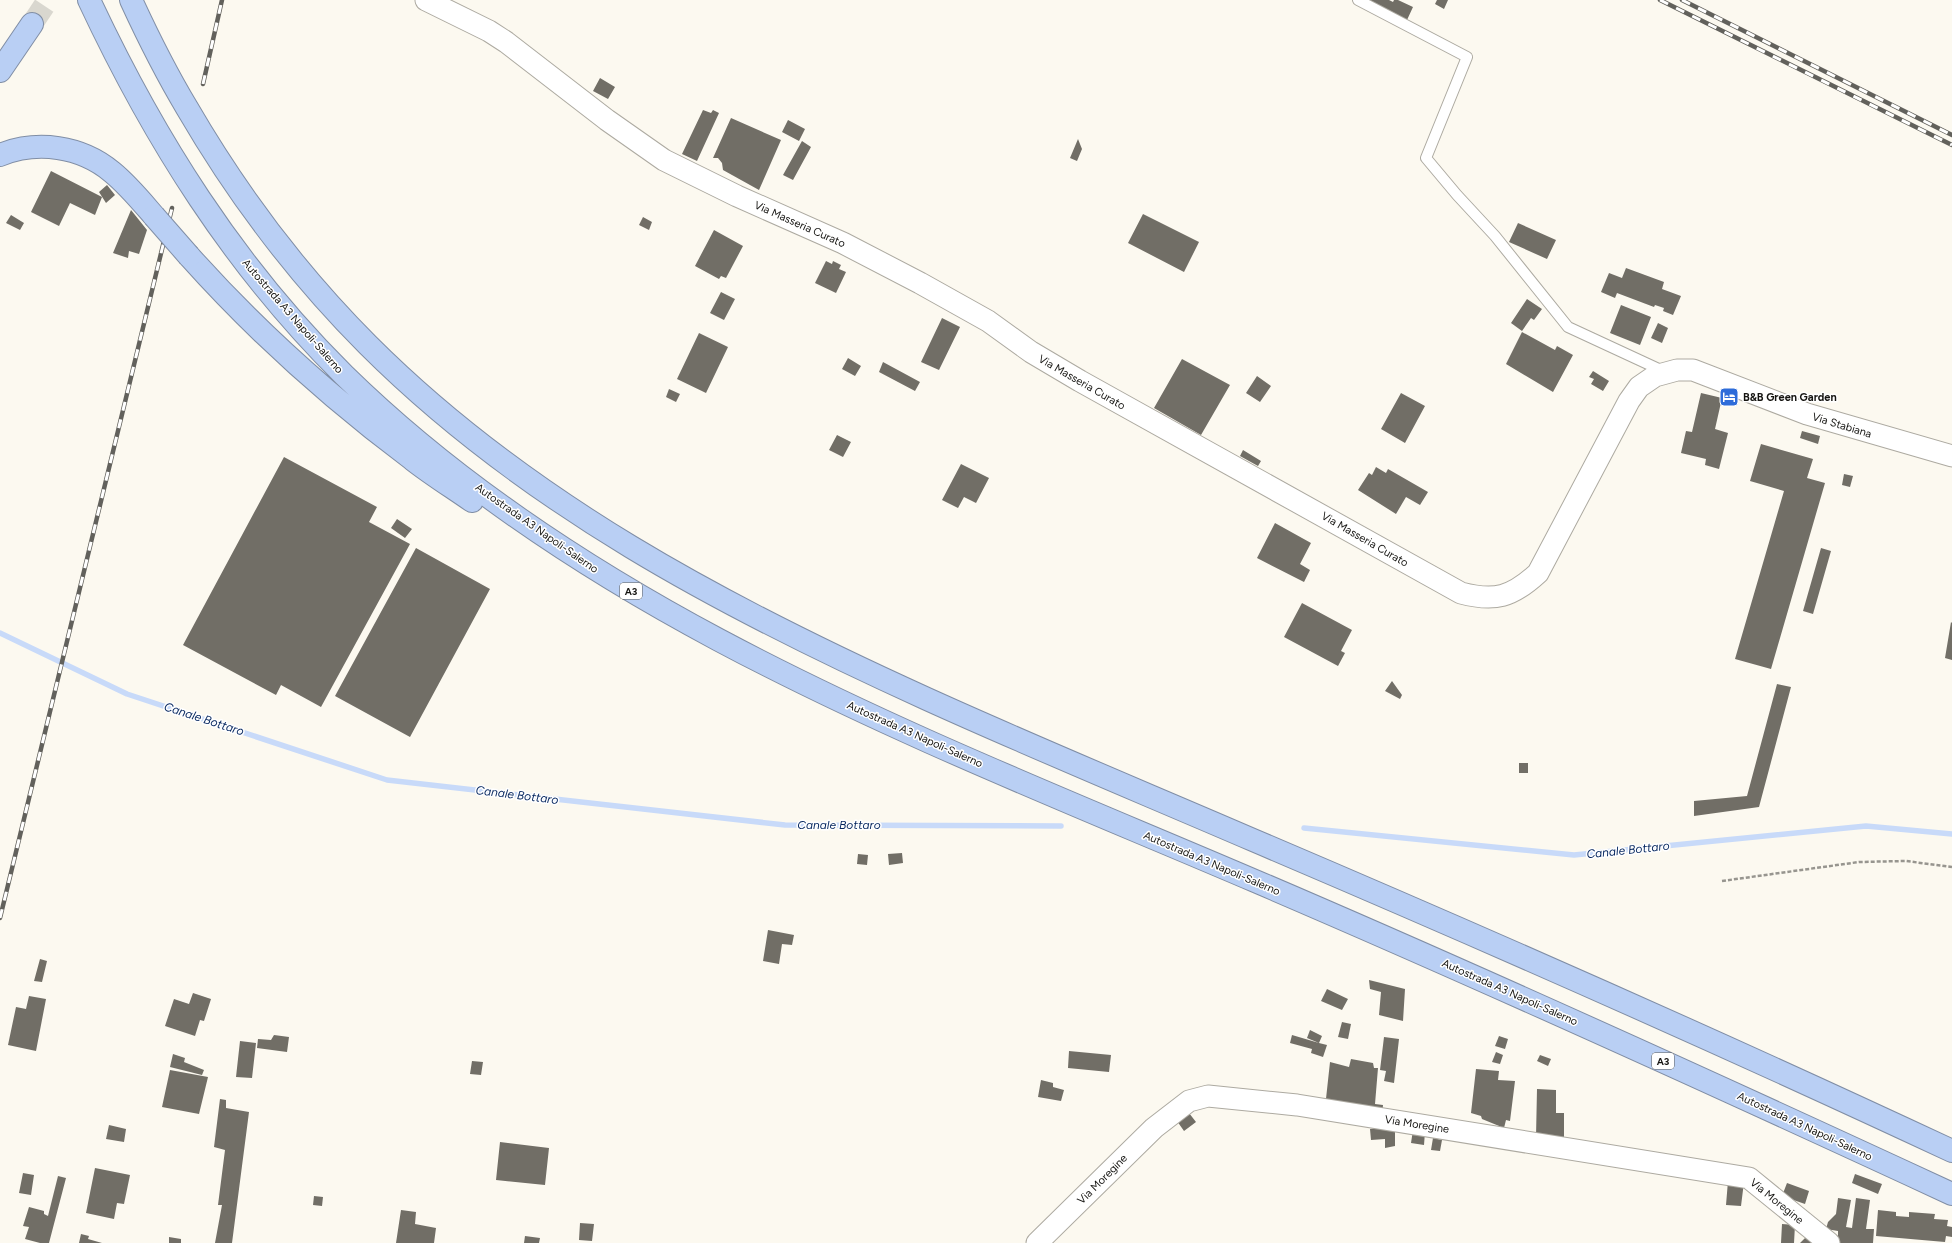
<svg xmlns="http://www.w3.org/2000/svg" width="1952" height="1243" font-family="Figtree,sans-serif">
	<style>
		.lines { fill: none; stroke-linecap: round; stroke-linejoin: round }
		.stream { stroke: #c8daf9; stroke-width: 5.5 }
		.building { fill: #716e66 }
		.motorway-tunnel { stroke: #d9d7cf; stroke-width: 22; stroke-dasharray: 22 11; stroke-linecap: butt }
		.service-casing { stroke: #adaaa1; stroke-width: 12 }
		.minor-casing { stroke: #adaaa1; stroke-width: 23 }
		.motorway-casing { stroke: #808ea5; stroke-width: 24 }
		.path { stroke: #97958f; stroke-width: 2.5; stroke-dasharray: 4 2; stroke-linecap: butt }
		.service { stroke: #fff; stroke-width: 10 }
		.minor { stroke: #fff; stroke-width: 21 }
		.motorway { stroke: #b9cff4; stroke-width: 22 }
		.rail-casing { stroke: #62615c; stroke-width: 4.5 }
		.rail { stroke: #fff; stroke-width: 3; stroke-dasharray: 9; stroke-linecap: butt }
		.motorway-bridge-casing { stroke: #808ea5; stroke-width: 24; stroke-linecap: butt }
		.motorway-bridge { stroke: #b9cff4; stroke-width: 22 }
		.labels { text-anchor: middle; stroke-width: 3; stroke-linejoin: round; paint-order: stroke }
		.shield { fill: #fff; stroke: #5b5a58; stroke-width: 1 }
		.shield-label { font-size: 10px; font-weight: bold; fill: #151411 }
		.street-label { font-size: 11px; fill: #151411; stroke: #fff }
		.poi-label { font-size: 11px; font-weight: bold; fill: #151411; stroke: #fff; text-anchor: start }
		.water-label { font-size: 12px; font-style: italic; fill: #05265f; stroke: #fff }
	</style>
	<rect width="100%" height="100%" fill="#fcf9f0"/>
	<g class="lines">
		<path class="stream" d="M0 633 127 694 387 780 785 825 1061 826
			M1304 828 1574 855 1866 826 1952 834"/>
	</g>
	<path class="building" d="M1367 0H1389L1393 2 1394 0H1398L1413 7 1407 20Z
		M1437 0H1448L1444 9 1435 4Z
		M600 78 615 87 608 99 593 91Z
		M703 110 711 113 713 110 719 113 697 161 682 154Z
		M731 118 781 140 759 190 723 170 722 163 718 158H713Z
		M788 120 805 129 799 141 782 132Z
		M1078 139 1082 149 1077 161 1070 158Z
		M802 141 811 147 793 180 783 175Z
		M51 171 102 197 95 215 70 203 59 226 31 212Z
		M107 185 115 195 106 203 99 192Z
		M131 210 147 230 139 254 129 251 128 258 113 253Z
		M1143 214 1199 242 1184 272 1128 243Z
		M11 215 24 223 20 230 6 223Z
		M643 217 652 222 649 230 639 225Z
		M1518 223 1556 240 1547 259 1509 242Z
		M714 230 743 246 726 278 721 276 719 279 695 266Z
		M826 261 832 264 833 261 841 265 839 269 846 272 836 293 815 283Z
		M1626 268 1664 282 1662 289 1681 296 1673 315 1663 311 1664 308 1655 305 1654 307 1617 293 1615 298 1601 292 1609 273 1622 278Z
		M721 292 735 299 724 320 710 313Z
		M1527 299 1542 309 1534 320 1531 318 1522 331 1511 323Z
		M1621 305 1651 317 1640 345 1610 333Z
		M942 318 960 327 939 370 921 362Z
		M1658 323 1668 328 1662 343 1651 338Z
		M1522 332 1555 350 1557 346 1573 355 1553 392 1506 364Z
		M699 333 728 347 706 393 677 379Z
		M848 358 861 366 855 376 842 369Z
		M1182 359 1230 385 1201 435 1154 408Z
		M883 362 920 382 915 391 879 372Z
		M1593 371 1609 381 1603 391 1591 384 1594 379 1589 377Z
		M1257 376 1271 386 1260 402 1246 393Z
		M669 389 680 394 676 402 666 397Z
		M1401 393 1425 406 1405 443 1381 429Z
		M1701 393 1722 398 1715 429 1728 433 1719 469 1705 465 1706 459 1681 453 1686 431 1692 432Z
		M1802 431 1820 436 1818 444 1800 438Z
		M837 435 851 442 843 457 829 450Z
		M1761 444 1813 459 1807 478 1825 483 1771 669 1735 659 1784 491 1750 481Z
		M1243 450 1261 461 1258 466 1240 456Z
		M284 457 377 507 369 522 410 544 321 707 281 685 276 695 183 645Z
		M961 464 989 478 976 503 964 497 958 508 942 500Z
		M1376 467 1386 473 1388 469 1428 492 1420 505 1406 497 1396 514 1358 490 1369 473 1372 475Z
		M1844 474 1853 476 1850 487 1842 485Z
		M397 519 412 529 405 538 391 528Z
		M1275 523 1311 543 1300 564 1310 570 1304 582 1257 558Z
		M416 548 490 589 410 737 335 696Z
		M1821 548 1831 551 1813 614 1803 611Z
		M1302 603 1352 630 1341 651 1345 653 1338 666 1284 637Z
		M1951 622 1952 623V660L1945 658Z
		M1392 681 1402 695 1400 699 1385 691Z
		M1777 684 1791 687 1759 807 1694 816V801L1747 796Z
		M1519 763H1528V773H1519Z
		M902 853 903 863 889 865 888 854Z
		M858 854 868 855 867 865 857 864Z
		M768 930 794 935 792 945 782 944 779 964 763 961Z
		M40 959 47 961 42 982 34 981Z
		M1369 980 1405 989 1403 1021 1379 1015 1381 992 1370 989Z
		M1327 989 1348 999 1342 1010 1321 1001Z
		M193 993 211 999 204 1021 200 1020 195 1036 165 1026 174 999 189 1004Z
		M29 996 46 999 36 1051 8 1045 16 1007 26 1009Z
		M1342 1022 1351 1024 1348 1039 1338 1037Z
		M1310 1030 1322 1036 1319 1043 1327 1045 1323 1057 1311 1053 1312 1049 1290 1043 1292 1035 1319 1043 1307 1038Z
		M274 1035 289 1037 287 1052 257 1048 258 1039 271 1040Z
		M1499 1036 1508 1039 1505 1049 1495 1046Z
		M1384 1037 1399 1039 1394 1083 1384 1081 1386 1071 1380 1070Z
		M240 1041 256 1043 252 1078 236 1077Z
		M1069 1051 1111 1055 1109 1072 1068 1068Z
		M1496 1052 1503 1055 1500 1064 1492 1062Z
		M173 1054 185 1058 184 1062 204 1070 202 1075 170 1067Z
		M1540 1055 1551 1059 1548 1066 1537 1061Z
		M1351 1059 1373 1063 1374 1068H1378L1375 1104 1383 1105 1382 1116 1325 1108 1330 1062 1349 1067Z
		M472 1061 483 1062 481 1075 470 1074Z
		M1476 1069 1499 1071 1498 1080 1515 1081 1510 1121 1506 1120 1504 1128 1482 1119 1481 1116 1471 1113Z
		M170 1070 208 1077 199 1114 162 1107Z
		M1041 1080 1053 1083V1087L1064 1090 1061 1101 1038 1097Z
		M1537 1089 1556 1090V1113H1564V1137H1536Z
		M220 1099 226 1100V1108L249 1112 232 1243H215L222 1205H218L225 1150 214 1147Z
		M1189 1113 1196 1122 1184 1131 1177 1121Z
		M109 1125 126 1129 124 1142 106 1139Z
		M1395 1127V1146L1385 1148V1139L1371 1140 1370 1129Z
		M1413 1130 1425 1132 1424 1145 1411 1143Z
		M1433 1138 1442 1140 1440 1151 1431 1150Z
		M500 1142 549 1148 545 1185 496 1180Z
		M95 1168 130 1175 124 1204 117 1203 114 1219 86 1213Z
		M23 1173 34 1175 31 1195 19 1193Z
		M1855 1174 1882 1184 1878 1194 1852 1183Z
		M58 1176 66 1178 49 1243H40L25 1239 29 1227 23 1226 29 1207 44 1211V1214L48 1216Z
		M1728 1181 1744 1182 1741 1206 1726 1205Z
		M1787 1183 1809 1191 1805 1204 1782 1196Z
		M314 1196 323 1197 322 1206 313 1205Z
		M1838 1198 1851 1200 1846 1227 1852 1228 1856 1198 1870 1200 1866 1229H1874L1873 1243H1838V1231L1826 1229 1828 1222 1836 1214Z
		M401 1210 416 1212 415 1224 436 1228 434 1243H396Z
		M1878 1210 1896 1212V1216L1909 1217V1212L1935 1214 1934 1219 1948 1220 1947 1226 1952 1227V1237L1946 1236 1945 1242 1876 1236Z
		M580 1223 594 1224 592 1241 579 1240Z
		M1782 1224 1795 1225 1794 1243H1781Z
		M81 1234 89 1236 88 1239 102 1243H79Z
		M525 1236 540 1238 539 1243H524Z
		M1807 1236 1811 1238V1243H1800Z
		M169 1237 181 1239V1243H169Z"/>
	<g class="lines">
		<path class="motorway-tunnel" d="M32 24 48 0"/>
		<defs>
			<path id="service" d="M1358 0 1467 57 1426 158 1457 195 1495 236 1568 327 1663 371"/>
			<path id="minor" d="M426 0 489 31 506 42 607 120 664 160 737 196 843 243 920 283 988 321 1031 352 1080 381 1461 593C1495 602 1512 597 1538 573L1629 401 1639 387 1655 376 1677 370H1693L1807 414 1952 456
				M1037 1243 1154 1128 1189 1101 1208 1096 1297 1105 1749 1178 1829 1243"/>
			<path id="motorway" d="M89 0C154 139 234 266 344 375 593 619 940 746 1255 881 1489 981 1721 1087 1952 1194
				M131 0C148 37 166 73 187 108 237 194 298 275 368 345 526 503 726 608 927 699 1035 748 1144 793 1253 840 1488 940 1721 1043 1952 1151
				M0 71 32 24
				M0 155C37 140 81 146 112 172 128 185 141 201 154 216
				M189 256C256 331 332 399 412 459 431 474 452 487 472 501"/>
		</defs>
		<use href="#service" class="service-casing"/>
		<use href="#minor" class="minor-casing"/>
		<use href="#motorway" class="motorway-casing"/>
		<path class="path" d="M1722 881 1859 862 1906 861 1952 867"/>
		<use href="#service" class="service"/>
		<use href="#minor" class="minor"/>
		<use href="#motorway" class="motorway"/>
		<defs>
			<path id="rail" d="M1660 0 1952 145
				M1682 0 1952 135
				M203 84 222 0
				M0 918 172 208"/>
		</defs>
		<use href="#rail" class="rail-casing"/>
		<use href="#rail" class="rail"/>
		<defs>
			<path id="motorway-bridge" d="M154 216 189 256"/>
		</defs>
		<use href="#motorway-bridge" class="motorway-bridge-casing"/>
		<use href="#motorway-bridge" class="motorway-bridge"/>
	</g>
	<defs>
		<symbol id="hotel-square" viewBox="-11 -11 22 22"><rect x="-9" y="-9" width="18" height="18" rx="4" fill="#2e6cd9" stroke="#fff"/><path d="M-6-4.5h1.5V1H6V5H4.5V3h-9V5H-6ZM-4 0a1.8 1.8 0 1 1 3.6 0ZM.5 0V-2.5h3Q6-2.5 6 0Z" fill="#fff"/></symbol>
	</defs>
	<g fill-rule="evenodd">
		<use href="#hotel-square" x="1718" y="386" width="22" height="22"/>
	</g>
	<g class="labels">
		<g class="shield">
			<rect x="620" y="583" width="22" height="16" rx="3"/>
			<rect x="1652" y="1053" width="22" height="16" rx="3"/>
		</g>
		<g class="shield-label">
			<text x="631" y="595">A3</text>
			<text x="1663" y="1065">A3</text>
		</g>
		<g class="street-label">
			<text transform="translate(800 224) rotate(24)" y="4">Via Masseria Curato</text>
			<text transform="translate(293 316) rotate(49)" y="4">Autostrada A3 Napoli-Salerno</text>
			<text transform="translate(1082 382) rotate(30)" y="4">Via Masseria Curato</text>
			<text transform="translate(1842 425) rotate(17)" y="4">Via Stabiana</text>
			<text transform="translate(537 528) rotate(35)" y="4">Autostrada A3 Napoli-Salerno</text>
			<text transform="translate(1365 539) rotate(30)" y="4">Via Masseria Curato</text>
			<text transform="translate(915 734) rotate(24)" y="4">Autostrada A3 Napoli-Salerno</text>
			<text transform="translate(1212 863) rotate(23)" y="4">Autostrada A3 Napoli-Salerno</text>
			<text transform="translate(1510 992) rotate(24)" y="4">Autostrada A3 Napoli-Salerno</text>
			<text transform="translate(1417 1124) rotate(9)" y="4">Via Moregine</text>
			<text transform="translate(1805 1126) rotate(25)" y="4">Autostrada A3 Napoli-Salerno</text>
			<text transform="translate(1102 1179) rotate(-45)" y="4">Via Moregine</text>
			<text transform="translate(1777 1201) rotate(39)" y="4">Via Moregine</text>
		</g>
		<g class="poi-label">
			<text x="1743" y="401">B&amp;B Green Garden</text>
		</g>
		<g class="water-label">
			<text transform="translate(204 719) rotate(18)" y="4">Canale Bottaro</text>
			<text transform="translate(517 795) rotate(7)" y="4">Canale Bottaro</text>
			<text x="839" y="829">Canale Bottaro</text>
			<text transform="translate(1628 850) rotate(-6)" y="4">Canale Bottaro</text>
		</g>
	</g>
</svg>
